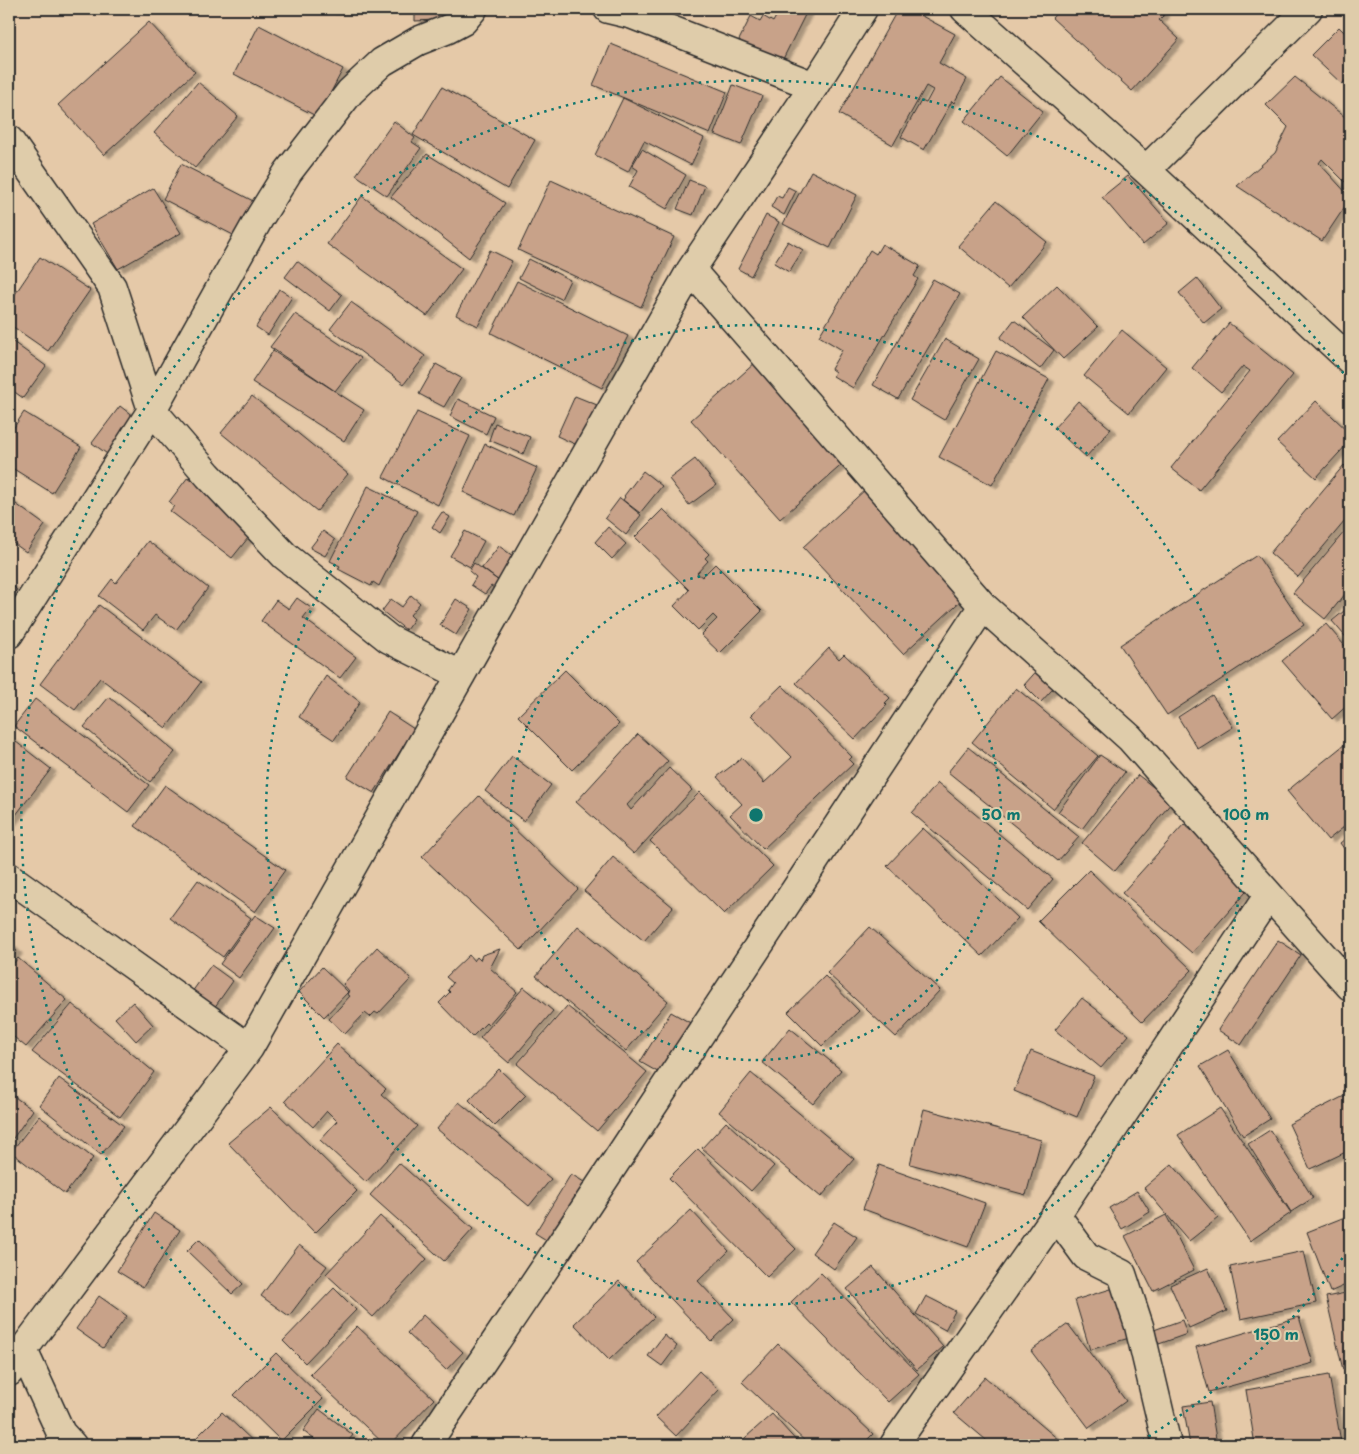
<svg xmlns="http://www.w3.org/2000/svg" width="1359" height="1454" font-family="'Playpen Sans',sans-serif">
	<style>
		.building { fill: #c8a289; stroke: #2b2b2b; filter: url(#shadow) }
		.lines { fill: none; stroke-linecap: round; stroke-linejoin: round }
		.minor-casing { stroke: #2b2b2b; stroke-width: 31 }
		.minor { stroke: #dfccaa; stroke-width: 28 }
		.ring { fill: none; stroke: #0f766e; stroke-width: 2.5; stroke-dasharray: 2.5 5 }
		.centre { fill: #0f766e; stroke: #dfccaa; stroke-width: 2.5 }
		.ring-label { font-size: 15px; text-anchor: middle; font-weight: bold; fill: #0f766e; stroke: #dfccaa; stroke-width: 4; stroke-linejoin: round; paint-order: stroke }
	</style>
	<defs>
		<filter id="shadow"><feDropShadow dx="5.5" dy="3" stdDeviation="1" flood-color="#0004"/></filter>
	</defs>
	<rect width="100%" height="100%" fill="#e5c9a8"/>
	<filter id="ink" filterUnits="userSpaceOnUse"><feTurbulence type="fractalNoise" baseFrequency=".02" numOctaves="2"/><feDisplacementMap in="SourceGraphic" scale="10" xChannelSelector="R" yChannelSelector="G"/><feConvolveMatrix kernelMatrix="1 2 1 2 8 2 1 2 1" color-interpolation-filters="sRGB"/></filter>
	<g filter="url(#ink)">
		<path class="building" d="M330 9H363V11H330Z
			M415 9H453L454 19 415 21Z
			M780 9H808L780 65 740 47 742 42 739 40 751 16 760 21 763 16 773 22Z
			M898 9H909L955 34 939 63 967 79 954 103 952 101 924 150 901 137 921 101 926 103 933 90 926 86 893 145 839 114Z
			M1060 9H1158L1164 15 1159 20 1179 39 1132 91 1052 18Z
			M149 22 195 72 104 155 58 105Z
			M259 25 343 69 318 117 234 74Z
			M1339 27 1350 38V75L1342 84 1311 55Z
			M611 44 727 92 710 134 593 85Z
			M1000 77 1043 111 1007 156 964 121Z
			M1295 77 1350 121V187L1322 159 1319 163 1350 197V199L1322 241 1237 186 1275 153 1288 127 1266 105Z
			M198 82 238 116 195 168 154 133Z
			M733 85 762 96 741 145 714 134Z
			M442 87 535 140 507 189 413 135Z
			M623 98 704 138 691 165 644 141 628 172 595 155Z
			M394 121 415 138 412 142 421 148 387 196 356 175Z
			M642 149 686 175 667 209 629 187 638 170 632 166Z
			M427 154 505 203 469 258 391 197Z
			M181 164 259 204 241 239 163 199Z
			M811 171 857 195 830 248 783 224Z
			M1128 176 1169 223 1143 245 1102 197Z
			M551 180 674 237 641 307 518 250Z
			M689 180 705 186 693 215 677 209Z
			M788 187 796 191 784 215 771 207 777 196 782 198Z
			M153 188 181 233 118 269 91 224Z
			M362 196 462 269 427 316 327 244Z
			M996 201 1047 242 1008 288 958 246Z
			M766 215 779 222 751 276 738 269Z
			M788 241 803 250 789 272 774 263Z
			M882 244 920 266 914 276 918 279 853 388 833 376 835 372 831 369 842 350 819 336 870 250 876 254Z
			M490 250 512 261 478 326 456 315Z
			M40 257 90 290 48 351 9 324V303Z
			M529 259 570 280 561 299 519 278Z
			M297 261 342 295 330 311 285 277Z
			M1197 278 1221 309 1204 323 1179 293Z
			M933 279 960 294 898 399 873 385Z
			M517 281 628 336 602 388 491 333Z
			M1057 285 1098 327 1063 359 1023 317Z
			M279 289 292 297 268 335 256 327Z
			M351 302 425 356 404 384 330 329Z
			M295 314 361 358 335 391 270 347Z
			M1014 320 1054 350 1040 369 1000 338Z
			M1229 323 1293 375 1199 490 1171 468 1250 371 1243 366 1221 392 1192 368Z
			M1122 330 1166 367 1129 413 1084 376Z
			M9 339 46 366 23 398 9 388Z
			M945 339 979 359 944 420 910 400Z
			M273 351 364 410 344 441 252 382Z
			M996 351 1049 379 992 485 939 457Z
			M756 362 846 461 780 519 691 420Z
			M436 364 461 378 444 407 419 394Z
			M252 396 348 474 317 511 221 433Z
			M575 396 602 407 584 448 557 436Z
			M458 399 494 416 486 434 450 416Z
			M1078 401 1111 429 1086 457 1054 428Z
			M1316 401 1350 433V441L1316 478 1277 442Z
			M120 406 138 420 110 456 92 443Z
			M24 412 81 447 52 493 9 466V435Z
			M417 412 470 436 438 505 383 477Z
			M495 423 530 437 523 454 489 440Z
			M485 444 537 468 514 516 463 492Z
			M695 459 716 485 689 505 669 479Z
			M1344 465 1350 471V515L1298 577 1270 553Z
			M643 471 662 486 640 513 623 500 625 497 624 496Z
			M188 477 220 501 216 506 252 533 232 558 170 511 174 506 169 502Z
			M368 486 417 511 379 586 373 582 371 586 338 569 340 566 330 561Z
			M867 488 967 595 903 654 803 547Z
			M620 498 641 515 626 535 605 518Z
			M9 499 45 525 26 552 9 540Z
			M663 509 709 554 705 558 708 561 697 573 702 577 715 564 762 611 720 653 701 635 717 619 713 615 698 630 674 606 689 590 635 537Z
			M442 512 450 517 440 533 432 527Z
			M1350 525V588L1325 619 1293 593Z
			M608 527 626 544 612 559 595 542Z
			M323 531 335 540 325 556 310 548Z
			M465 531 484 541 470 567 450 556Z
			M148 541 208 588 176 630 155 615 143 630 99 596 112 579 116 583Z
			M499 546 517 559 499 581 482 568Z
			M1257 555 1304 625 1167 715 1120 645Z
			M474 563 499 581 494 588 491 586 485 594 471 585 476 577 469 571Z
			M9 582 17 590 9 599Z
			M411 595 420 603 410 615 414 619 406 630 382 611 391 599 402 607Z
			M297 598 311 608 303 618 356 657 340 678 261 621 276 600 289 609Z
			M456 599 472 609 456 635 440 625Z
			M99 605 201 682 166 728 100 678 75 710 40 684Z
			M1350 606V642L1332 621Z
			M1326 624 1350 652V703L1332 719 1282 661Z
			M829 648 839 659 844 654 890 698 885 703 887 705 855 739 796 683Z
			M1041 666 1059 682 1041 702 1024 685Z
			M565 670 619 724 572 770 518 716Z
			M326 676 360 702 334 740 299 717Z
			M782 685 852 757 849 760 853 764 763 849 730 815 742 804 717 777 742 758 764 783 792 757 751 715Z
			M1016 688 1098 756 1053 809 972 742Z
			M1212 695 1233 727 1198 749 1178 717Z
			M109 697 175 752 150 782 84 727Z
			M35 699 149 785 128 812 14 726Z
			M388 712 414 729 374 793 347 777Z
			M638 734 668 761 627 805 631 810 669 768 692 790 634 854 576 802Z
			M11 738 51 769 9 824V741Z
			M1350 740V822L1328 840 1287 791Z
			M968 747 1079 837 1058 861 948 772Z
			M1100 755 1125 772 1082 829 1058 812Z
			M512 756 551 785 524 821 485 791Z
			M1138 775 1172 802 1115 871 1082 843Z
			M938 783 1053 879 1027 910 912 813Z
			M165 785 285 870 255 912 135 826Z
			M700 792 773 866 724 914 650 841Z
			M479 796 578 889 521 950 422 857Z
			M1184 824 1253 884 1192 953 1122 893Z
			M923 828 1018 918 982 956 887 866Z
			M1350 835V857L1340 843Z
			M613 857 673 907 644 941 584 891Z
			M1089 870 1192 970 1142 1022 1038 921Z
			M198 880 251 918 223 957 170 918Z
			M255 915 275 928 239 978 220 964Z
			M578 926 668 1001 626 1051 536 976Z
			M870 927 940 990 896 1037 827 973Z
			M1278 940 1301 955 1241 1045 1218 1030Z
			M9 943 17 951 9 961Z
			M377 947 411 979 378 1014 375 1012 370 1017 365 1013 345 1034 329 1019 350 996 347 994 349 991 343 984Z
			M500 949 490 968 517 992 488 1025 486 1023 472 1037 439 1003 450 992 448 990 453 983 446 977 469 955 474 961 477 957 480 960 482 955Z
			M18 958 67 1000 26 1047 9 1033V969Z
			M211 965 233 981 214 1008 192 992Z
			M322 967 348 992 324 1017 299 992Z
			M825 976 859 1011 822 1046 788 1012Z
			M524 987 553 1011 509 1063 480 1038Z
			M1082 998 1129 1035 1101 1068 1055 1030Z
			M133 1002 153 1025 136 1041 115 1018Z
			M72 1004 154 1072 120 1117 32 1052Z
			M567 1006 647 1072 597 1131 517 1064Z
			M671 1012 694 1025 663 1075 640 1062Z
			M790 1028 841 1070 813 1104 762 1062Z
			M337 1044 386 1089 381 1094 417 1126 366 1182 320 1140 337 1121 327 1111 313 1127 285 1101Z
			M1228 1050 1270 1119 1243 1136 1200 1066Z
			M1031 1051 1094 1076 1077 1117 1014 1091Z
			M499 1069 526 1095 495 1126 469 1100Z
			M751 1073 854 1159 821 1197 719 1112Z
			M59 1078 124 1126 101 1155 39 1105Z
			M9 1093 33 1110 9 1144Z
			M1350 1093V1150L1310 1169 1289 1124Z
			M459 1102 551 1179 529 1206 437 1129Z
			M271 1107 357 1191 315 1233 228 1143Z
			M1220 1108 1291 1213 1250 1241 1178 1135Z
			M924 1109 1041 1140 1026 1195 910 1164Z
			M39 1116 93 1158 65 1194 11 1152Z
			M726 1122 774 1166 751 1191 702 1148Z
			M1270 1130 1313 1198 1291 1212 1248 1144Z
			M698 1149 796 1249 767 1277 669 1178Z
			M399 1163 473 1229 444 1261 370 1195Z
			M1172 1164 1218 1218 1189 1241 1144 1188Z
			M879 1165 985 1203 968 1247 863 1209Z
			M571 1174 592 1187 556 1246 535 1233Z
			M1137 1191 1150 1212 1122 1229 1109 1208Z
			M691 1210 729 1251 698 1281 734 1319 711 1341 636 1262Z
			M154 1213 180 1230 143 1287 117 1271Z
			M1166 1215 1194 1270 1153 1291 1125 1236Z
			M1350 1215V1283L1330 1292 1307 1232Z
			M380 1216 427 1259 373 1317 326 1274Z
			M834 1222 857 1237 834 1269 812 1253Z
			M199 1239 243 1284 232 1294 187 1251Z
			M299 1245 327 1266 289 1316 261 1296Z
			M1304 1251 1316 1303 1241 1319 1230 1267Z
			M873 1267 943 1347 917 1370 847 1289Z
			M1208 1268 1227 1311 1189 1328 1170 1285Z
			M821 1273 919 1374 888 1402 791 1302Z
			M619 1281 654 1317 609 1360 574 1324Z
			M334 1288 356 1310 305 1363 283 1341Z
			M1114 1288 1129 1338 1090 1350 1075 1300Z
			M1350 1292V1369L1343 1370 1326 1297Z
			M99 1296 127 1316 103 1348 76 1329Z
			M926 1296 955 1311 945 1330 916 1314Z
			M423 1315 463 1352 446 1370 407 1333Z
			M1299 1317 1313 1363 1209 1392 1196 1347Z
			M1182 1320 1187 1334 1159 1344 1154 1330Z
			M1068 1324 1126 1401 1089 1428 1031 1351Z
			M357 1326 434 1399 390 1445H385L310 1374Z
			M664 1335 677 1346 662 1366 648 1356Z
			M778 1344 873 1434 862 1445H809L742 1382Z
			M276 1353 323 1399 281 1441 234 1395Z
			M699 1371 719 1390 676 1436 656 1417Z
			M1329 1375 1341 1442 1322 1445H1255L1246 1390Z
			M985 1377 1060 1441 1057 1445H992L954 1413Z
			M1350 1380V1426L1345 1381Z
			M1210 1402 1217 1445H1190L1183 1406Z
			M319 1409 353 1435 345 1445H322L303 1431Z
			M222 1412 257 1445H189Z
			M772 1414 800 1445H737Z"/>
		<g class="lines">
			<defs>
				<path id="minor" d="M608 9 633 15 814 86
					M965 9 1146 170 1350 360
					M9 140 112 287 152 410 208 475 285 556 389 639 461 675
					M1146 170 1308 9
					M691 270 983 606 1130 738 1350 986
					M9 634 152 410 260 217 288 172 350 92 382 62 418 41 448 29 463 21 473 9
					M9 877 249 1048
					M1056 1215 1086 1256 1122 1274 1139 1326 1167 1445
					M23 1350 61 1433 72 1445
					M9 1372 23 1350 249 1048 691 270 814 86 863 9
					M426 1445 570 1231 983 606
					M894 1445 1056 1215 1268 896"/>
			</defs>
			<use href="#minor" class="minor-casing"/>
			<use href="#minor" class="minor"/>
		</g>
	</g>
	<g class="ring">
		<circle cx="756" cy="815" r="245"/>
		<circle cx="756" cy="815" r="490"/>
		<path d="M1347 1252A735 735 0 0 1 1135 1445M377 1445A735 735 0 1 1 1347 378"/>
	</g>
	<circle cx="756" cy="815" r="8" class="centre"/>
	<g class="ring-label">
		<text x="1001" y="820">50 m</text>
		<text x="1246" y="820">100 m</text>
		<text x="1276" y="1340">150 m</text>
	</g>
	<rect width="1359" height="1454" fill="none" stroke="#dfccaa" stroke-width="30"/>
	<rect x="15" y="15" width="1329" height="1424" fill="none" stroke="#2b2b2b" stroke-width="2" filter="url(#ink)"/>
</svg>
